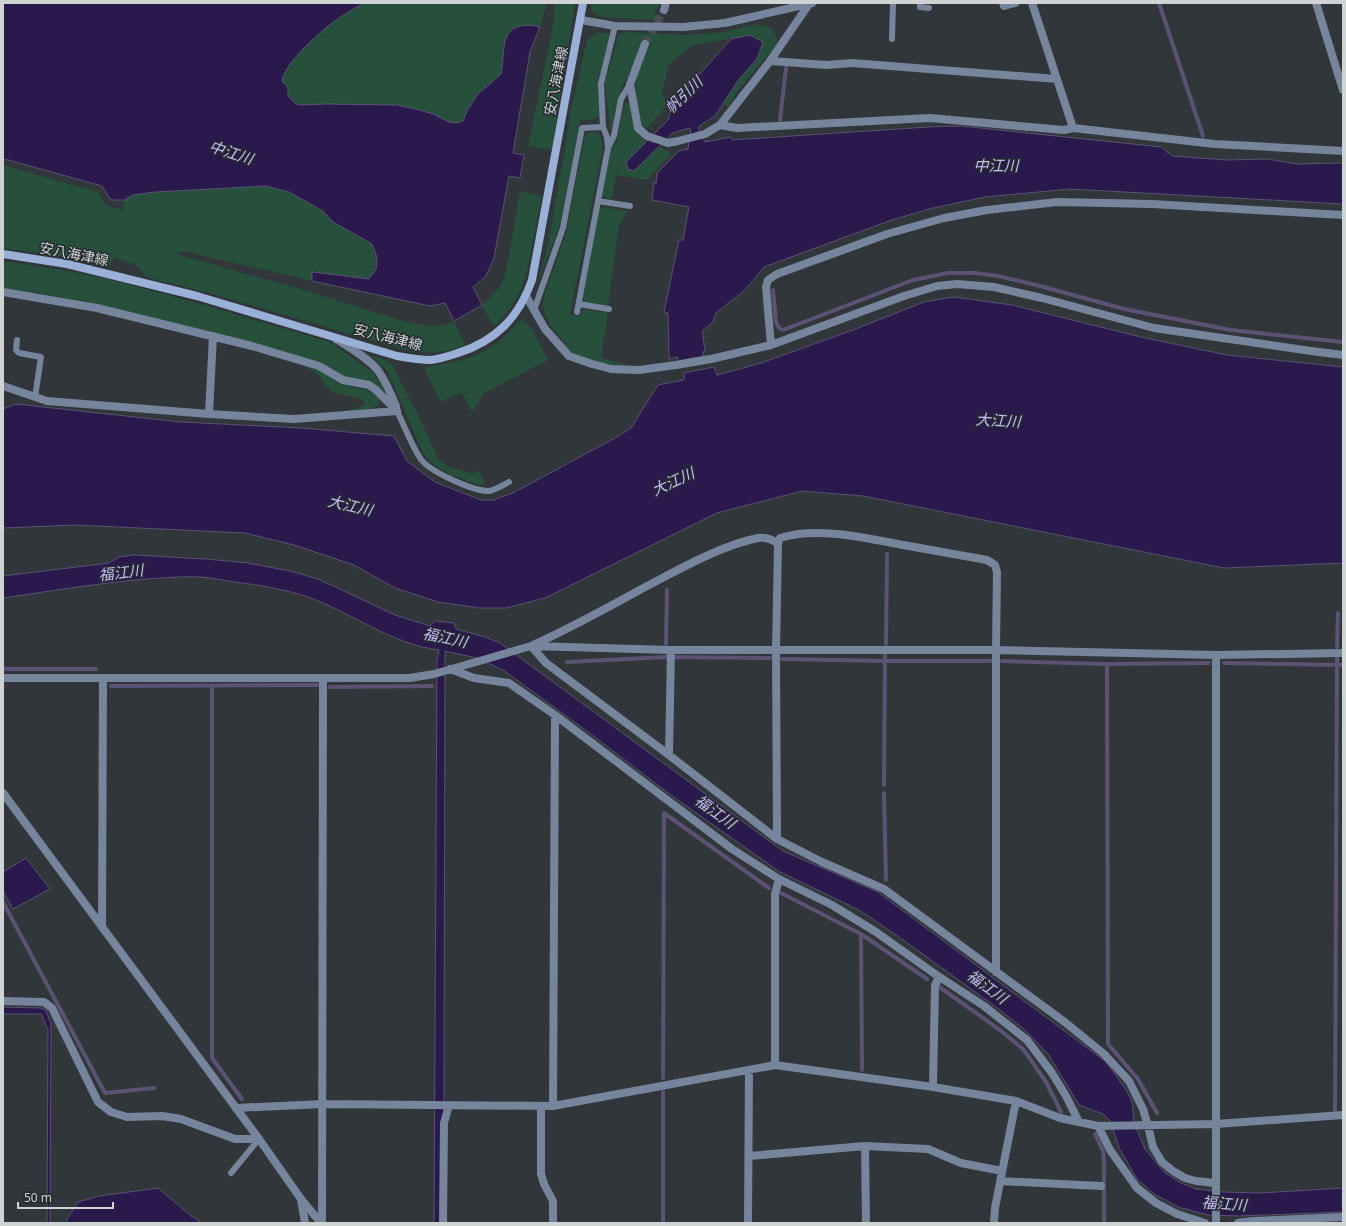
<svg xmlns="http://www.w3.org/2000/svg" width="1346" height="1226" font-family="'Noto Sans','Noto Sans JP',sans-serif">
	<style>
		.green { fill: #26503b }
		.water { fill: #291a4b; stroke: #5b5274 }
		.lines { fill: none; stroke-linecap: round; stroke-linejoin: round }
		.stream { stroke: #5b5274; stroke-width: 4 }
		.minor-tunnel { stroke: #484e50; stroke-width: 8; stroke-dasharray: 8 4; stroke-linecap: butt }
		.service { stroke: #76849c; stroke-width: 6 }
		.minor { stroke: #76849c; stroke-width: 8 }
		.tertiary { stroke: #76849c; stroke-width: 8 }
		.secondary { stroke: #9ab0d6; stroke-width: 8 }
		.labels { text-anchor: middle; stroke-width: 3; stroke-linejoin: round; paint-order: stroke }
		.street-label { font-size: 14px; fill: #cfd3d4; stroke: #262c2f }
		.water-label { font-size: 15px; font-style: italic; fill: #cabbff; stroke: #262c2f }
	</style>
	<rect width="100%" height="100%" fill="#303639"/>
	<path class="green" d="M364 3H547L540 27C526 24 521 25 509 32L501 74 478 94 467 111 463 121 457 123 449 122 433 114 341 105H296C291 98 283 89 282 81 280 69 318 34 328 26 339 17 352 10 364 3Z
		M554 3H575L552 150 528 146 553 26Z
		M591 3H661L654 12 658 20 602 17C595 14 590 12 591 3Z
		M757 24C770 27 777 29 777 44L737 92 728 107 723 103 739 79 757 59 763 42 750 35 691 46 669 65 662 93 667 105 648 128 642 126 635 90 637 73 651 43 641 42V48L621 90 611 134 605 83 618 37 623 32 687 35 723 32Z
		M600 32 611 34 599 83 601 117 589 120H580L561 222 538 284 549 240 572 106 587 40Z
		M627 102 631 105 635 130 646 142 626 162 634 171 659 146 671 154 647 180 616 175 612 199 601 197 609 153 617 141 623 108Z
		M595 132 600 135 603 147 570 315 578 316 583 309 608 313 601 356 604 359 627 365 626 367 593 362 571 352 551 326 545 314 543 306 544 296 566 233 584 140 586 134Z
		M3 165 98 192 106 205 122 210 124 207V200L133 195 155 192 266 186 289 192 323 211 333 222 372 244 377 257 376 269 369 279 312 272V281L182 251 176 254 314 293 406 322 429 326 445 325 454 321 465 345C441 354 430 354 404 350L224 297 146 277 138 266 114 257 109 267 65 257 3 248Z
		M520 191 542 196 527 271 521 290 513 304 502 319 494 327 482 305 498 289 504 279 508 262Z
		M603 207 628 211 619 225 608 305 585 303 583 297 598 211Z
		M3 261 68 271 112 280 197 303 330 342 372 372 380 382 385 393 252 343 97 304 37 293 3 289Z
		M520 320 526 322 533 331 548 360 484 393 472 412 462 392 440 402 425 370 426 367C470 360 491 355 520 320Z
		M370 355 386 360 391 363 421 421 439 460 449 467 473 474 479 470 485 483 480 485C458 478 438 472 423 453L388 372Z
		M307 366C321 370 331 377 344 384 356 390 371 386 380 400L379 404 368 411 351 412 350 410 365 405V403L363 400 332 392 325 384 320 376 306 367Z"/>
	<path class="water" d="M3 3H364C352 10 339 17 328 26 315 37 283 65 282 82L288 87V96L296 104 301 105 326 104 396 105 416 109 433 114 449 122 457 123 463 121 467 111 478 94 501 74C505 58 500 36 515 28 524 24 531 25 540 27L530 52 513 153 524 155 520 178 509 176 494 258 486 276 473 287 482 305 454 321 445 303 430 306 312 281V272L369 279 376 269 377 257 372 244 333 222 323 211 289 192 266 186 155 192 133 195 124 200H111L102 186 12 161 3 159Z
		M750 35 763 42 757 59 739 79 715 116 698 127 700 131 691 135 690 128 673 133 634 171 628 169 626 162 668 120 674 103 731 39Z
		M961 126 1161 147 1172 156 1227 160 1268 159 1296 164 1343 163V204L1070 189 985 197 929 209 889 221 764 267 745 290 716 313 713 322 702 331 705 350 703 352 704 356 678 361 677 357 669 359 668 313 664 312 679 240H683L689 207 652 200 654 183 656 184 657 173 679 151 688 149 689 141 703 138 705 142 731 137 732 140 928 127Z
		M954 297 1012 305 1141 337 1227 355 1343 367V563L1224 568 863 496 802 491 717 513 545 598 506 608H480L438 602 395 588 354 565 294 545 245 533 76 525 3 528V409L16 404 181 422 301 428 394 436 407 461 435 482 481 500H493L513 493 617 437 631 428 658 385 684 380V373L714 367 717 375 761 363 853 330 924 302Z
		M134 555 206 559 248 563 290 571 318 579 395 615 430 626 435 621 454 623 456 629 485 637 500 643 783 851 878 892 1106 1062 1125 1088 1132 1101 1134 1122 1145 1149 1164 1172 1181 1183 1196 1189 1223 1192 1261 1193 1343 1188V1212L1240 1216 1208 1215 1178 1207 1154 1194 1137 1179 1119 1148 1111 1122 1103 1114 1079 1105 1048 1054 1025 1030 996 1007 899 937 859 910 780 872 675 798 584 729 503 670 477 658 445 651 444 1110 441 1223H434L437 661 439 650C391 644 353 613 308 597 284 589 259 585 234 582 223 580 212 578 201 577 183 576 165 578 147 579 99 583 51 591 3 598V576L109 563 119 557Z
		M26 858 50 889 13 909 3 891V872Z
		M3 1007 41 1008 46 1011 51 1023 50 1223H47L48 1030 41 1014H3Z
		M158 1188 191 1216 202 1223H66V1221L78 1202 99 1196Z"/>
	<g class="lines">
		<path class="stream" d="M1159 3 1203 136
			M780 120 786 68
			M773 290 776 322 779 328 783 330 913 280 948 273H975L998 276 1040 286 1124 309 1231 330 1343 342
			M666 644 667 590
			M886 644 887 554
			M1337 647 1338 613
			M782 659 885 661H991
			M1002 661 1107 664 1209 663
			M567 662 666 657 770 658
			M1224 663 1343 665
			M1107 664 1108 1044 1138 1079 1157 1113
			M3 669H96
			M111 686 317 685
			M212 686V1058L242 1099
			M330 687 432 686
			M884 785 885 655
			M884 793 886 880
			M664 813 769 888
			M779 892 861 934 927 979
			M3 902 105 1093 154 1088
			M861 934 862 1070
			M938 986 1000 1030 1023 1049 1046 1082 1061 1112
			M663 1078 664 813
			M1335 1111 1337 658
			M1095 1134 1103 1151 1104 1160V1223
			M663 1223V1092"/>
		<path class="minor-tunnel" d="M645 44 664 10"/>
		<path class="service" d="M920 3V7L929 8
			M892 39 893 3
			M608 148 614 136 621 99 630 84
			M598 201 630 206
			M579 304 609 309
			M534 310 563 228 582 128 603 127
			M577 312 608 148 607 137 603 127 601 84 615 26
			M17 340 16 350 19 353 41 357 35 397
			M397 411C404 425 411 444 420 458 428 471 471 490 487 491 494 491 503 485 509 482
			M231 1173 259 1139"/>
		<path class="minor" d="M1003 3 1004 6 1015 3
			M1032 3 1073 128
			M1316 3 1343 90
			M664 10 666 3
			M645 44 630 84 638 128 647 136 668 143 678 141 705 134 720 125 770 61 809 4 807 3
			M770 61 827 65 852 63 1057 79
			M720 125 737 128 930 118 1064 130 1073 128 1215 144 1343 151
			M3 292 97 308 252 346 319 366 343 380 369 385 376 390 397 411
			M526 296 545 329 569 356 592 364 611 369 639 370 676 365 711 359 771 345 904 296 937 286 957 284 994 287 1042 298 1154 328 1311 351 1343 355
			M336 339C349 347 371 360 379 372 386 382 391 394 396 406
			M771 345 766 287 768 280 777 274 887 234 944 218 987 210 1057 202 1152 204 1343 215
			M3 386 47 401 209 414 294 419 397 411
			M209 414 213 336
			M778 544 780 538C816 526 866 538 903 545 931 550 959 555 987 560L995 565 997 572 996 650V972
			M450 669 474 678 509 683 555 715 732 849 779 879 832 905 876 932 935 974 984 1006 1027 1040 1052 1073 1066 1096 1079 1122
			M3 678H410L434 674 469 664 531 646 671 650H996L1216 655 1343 653
			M669 755 671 650
			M777 839 776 650 778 544C772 539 766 537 758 538 722 545 680 569 647 586 609 607 571 628 531 646L546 663 669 755 777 839 822 862 884 889 1066 1023 1104 1054 1129 1081 1143 1109 1148 1126 1153 1147 1162 1162 1173 1171 1185 1178 1196 1181 1215 1183
			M102 927 103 678
			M3 1001 44 1002 52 1008 98 1102 111 1112 127 1117 162 1116 181 1119 235 1139H259
			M775 1065V894L779 879
			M933 1087 935 985 939 977
			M541 1106V1174L544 1184 553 1201V1223
			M553 1106 555 715
			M236 1108 323 1104 553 1106 775 1065 933 1087 1016 1101 1060 1118 1098 1126 1216 1124 1343 1115
			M1098 1126 1110 1150 1137 1188 1156 1203 1177 1214 1205 1223
			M865 1146 866 1223
			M749 1156 865 1146 928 1149 961 1163 1002 1171
			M1000 1181 1101 1186
			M301 1199 305 1223
			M322 1223 323 678
			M443 1223 444 1123 449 1105
			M748 1223 749 1070
			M994 1223 995 1208 1016 1101
			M1216 1223V655
			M1238 1223 1253 1221 1343 1217"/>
		<path class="tertiary" d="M581 20 615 26 683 27 725 23 812 3
			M3 793 259 1139 301 1199 321 1223"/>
		<path class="secondary" d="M3 254 67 264 197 296 397 356C408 358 419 360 431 360 440 359 449 356 458 353 496 341 519 317 532 280L583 3"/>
	</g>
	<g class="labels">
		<g class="street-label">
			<text transform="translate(556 81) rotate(-79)" y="5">安八海津線</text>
			<text transform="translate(74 254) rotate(11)" y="5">安八海津線</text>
			<text transform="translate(388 337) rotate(14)" y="5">安八海津線</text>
		</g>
		<g class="water-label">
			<text transform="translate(684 95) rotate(-44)" y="5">帆引川</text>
			<text transform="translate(231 153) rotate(18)" y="5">中江川</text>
			<text x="996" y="171">中江川</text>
			<text transform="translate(998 421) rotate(3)" y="5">大江川</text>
			<text transform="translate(673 482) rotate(-25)" y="5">大江川</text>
			<text transform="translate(350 506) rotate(13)" y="5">大江川</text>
			<text transform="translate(121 573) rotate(-7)" y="5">福江川</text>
			<text transform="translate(445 638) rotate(12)" y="5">福江川</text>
			<text transform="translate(715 812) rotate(36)" y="5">福江川</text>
			<text transform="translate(987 987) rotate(36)" y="5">福江川</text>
			<text transform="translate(1224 1204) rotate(4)" y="5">福江川</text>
		</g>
	</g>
	<rect width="1346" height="1226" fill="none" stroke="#cfd3d4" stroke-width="8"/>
	<path d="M18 1202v6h95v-6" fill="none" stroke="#cfd3d4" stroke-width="2"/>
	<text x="24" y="1202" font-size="12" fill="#cfd3d4" stroke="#262c2f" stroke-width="3" paint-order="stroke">50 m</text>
</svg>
